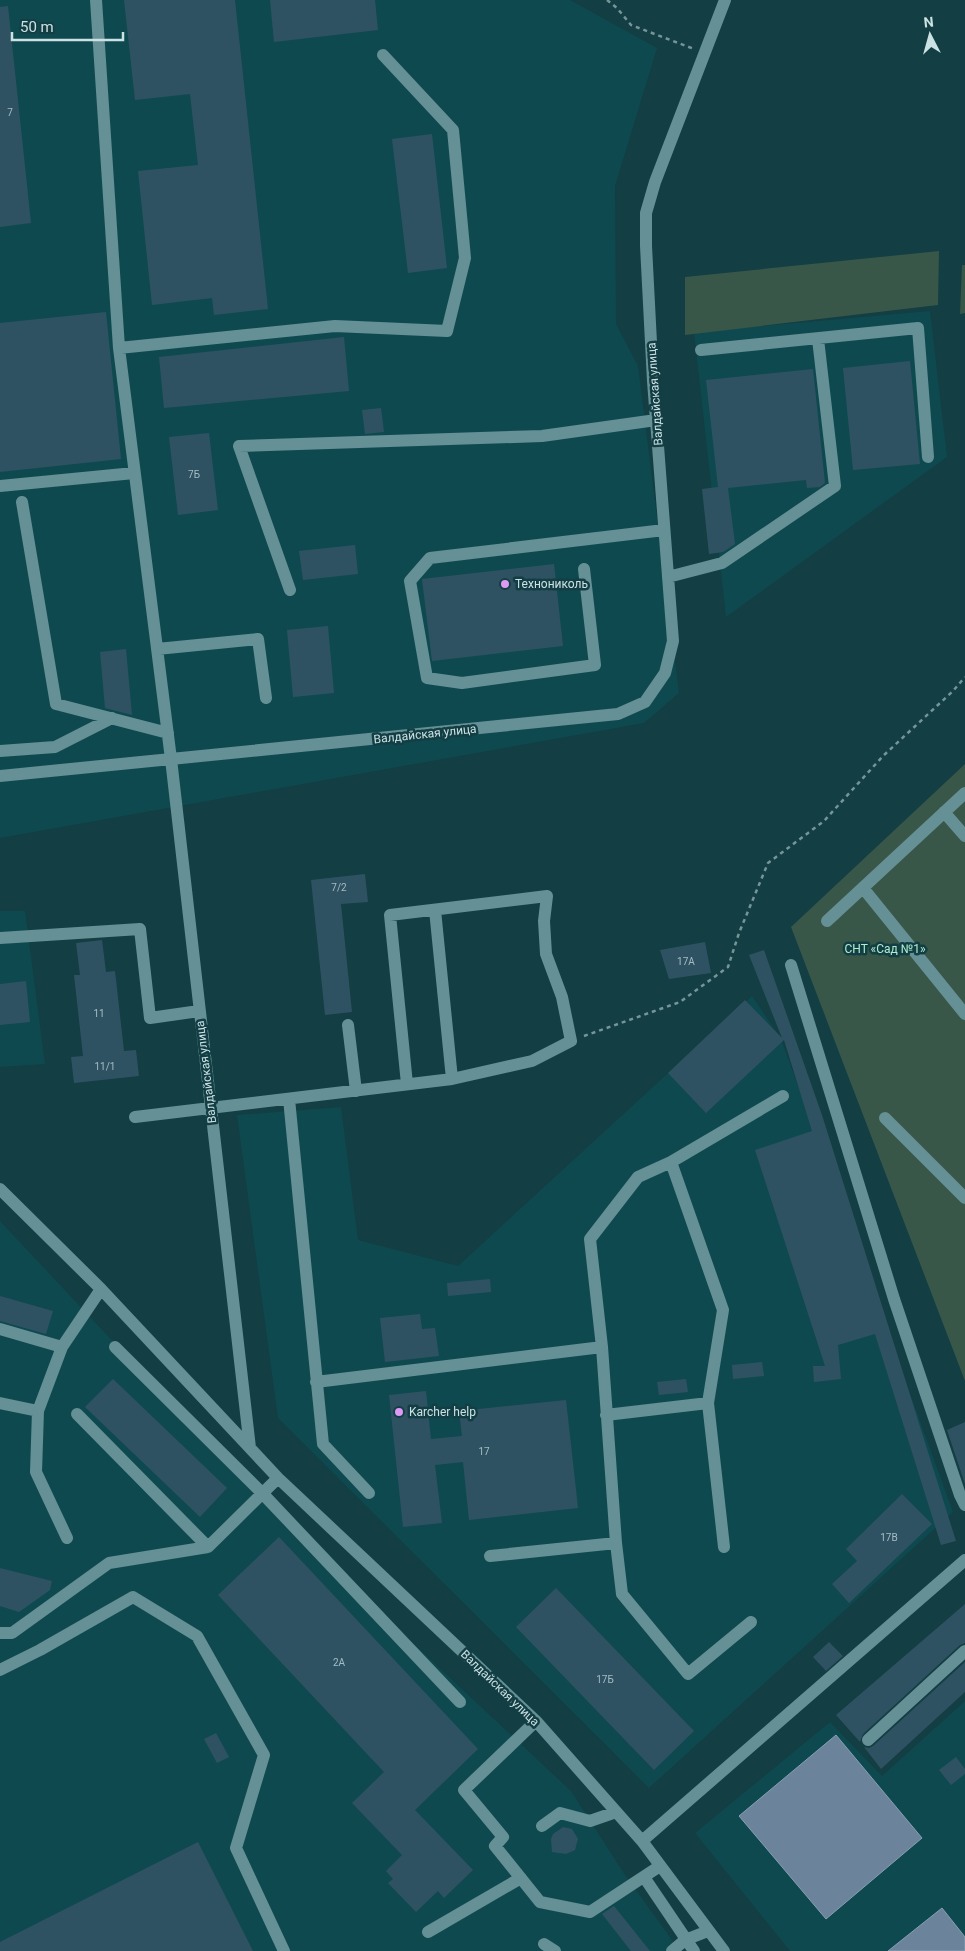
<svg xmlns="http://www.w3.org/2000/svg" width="965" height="1951" font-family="Roboto,sans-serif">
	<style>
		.built { fill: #0f4950 }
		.green { fill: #385748 }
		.water { fill: #6c839c; stroke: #889fb2 }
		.building { fill: #2f5262 }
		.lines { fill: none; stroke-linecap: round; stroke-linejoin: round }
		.path { stroke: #759599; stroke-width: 2.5; stroke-dasharray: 4 4; stroke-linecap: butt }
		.minor { stroke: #659096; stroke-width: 12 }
		.poi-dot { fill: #dd99f3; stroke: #123e44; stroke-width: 2 }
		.labels { text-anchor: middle; stroke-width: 5; stroke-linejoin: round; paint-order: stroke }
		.number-label { font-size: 10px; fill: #a4bdc4 }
		.street-label { font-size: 12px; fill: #cbe1e4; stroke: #123e44 }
		.poi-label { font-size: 12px; fill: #cbe1e4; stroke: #123e44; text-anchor: start }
		.park-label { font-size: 12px; fill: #afedce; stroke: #123e44 }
	</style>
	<rect width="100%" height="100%" fill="#123e44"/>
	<path class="built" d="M0 0H570L657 48 615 186 616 324 638 366 679 693 644 723 0 838Z
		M930 311 947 457 726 617 694 332Z
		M0 911H25L45 1064 0 1067Z
		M752 996 781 1039 953 1512 649 1788 278 1418 237 1115 341 1107 358 1240 458 1266Z
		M0 1221 277 1516 571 1791 625 1875 680 1951H0Z
		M965 1701V1951H790L695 1833 830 1722 882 1776Z"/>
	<path class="green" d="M939 251 938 305 685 335V277Z
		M962 265H965V313L960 314Z
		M965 764V1381L791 927Z"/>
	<path class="water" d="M836 1735 922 1838 826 1919 739 1816Z
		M942 1908 965 1937V1951H888Z"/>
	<path class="building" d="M124 0H235L268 309 214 315 212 298 152 305 138 171 198 165 190 94 135 100Z
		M270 0H375L378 30 274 42Z
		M8 6 31 223 0 227V7Z
		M432 134 447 268 408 273 392 139Z
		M106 312 121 459 0 472V323Z
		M344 337 349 391 164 408 159 357Z
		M910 361 920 464 853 470 843 368Z
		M813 369 825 483 820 487 807 488 806 480 728 488 735 544 723 552 709 554 702 489 718 487 706 380Z
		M381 408 384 432 365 434 362 410Z
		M209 433 218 510 178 515 169 437Z
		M355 545 358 574 303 580 299 551Z
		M554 564 563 646 432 661 422 579Z
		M328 626 334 693 293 697 287 630Z
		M126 649 132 715 105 708 100 652Z
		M365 874 368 902 341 904 352 1012 325 1015 311 880Z
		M102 940 106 972 115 971 124 1051 136 1050 139 1076 74 1083 71 1057 83 1056 74 975H80L76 943Z
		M705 942 711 973 669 979 660 950Z
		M764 950 822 1115 956 1541 941 1545 875 1334 838 1345 841 1379 814 1382 813 1366H825L755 1150 812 1131 784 1040 706 1113 668 1073 745 1000 782 1038 749 955Z
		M26 981 30 1022 0 1025V984Z
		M490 1279 491 1292 448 1296 447 1283Z
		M0 1296 53 1311 46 1334 0 1321Z
		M420 1314 422 1329 435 1328 439 1356 385 1362 380 1318Z
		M762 1362 764 1376 733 1379 732 1365Z
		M113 1379 227 1488 200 1517 85 1407Z
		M686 1379 688 1392 659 1395 657 1382Z
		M426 1391 431 1439 462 1436 459 1411 566 1400 578 1508 469 1520 463 1462 435 1465 442 1523 403 1527 389 1395Z
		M965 1422V1484L947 1430Z
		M902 1494 932 1524 849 1603 832 1584 857 1561 846 1549Z
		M279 1537 478 1749 415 1810 473 1870 444 1898 438 1891 416 1912 388 1883 393 1879 386 1871 402 1855 352 1803 384 1772 218 1595Z
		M0 1568 52 1581 50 1590 19 1612 0 1606Z
		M556 1588 694 1731 654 1770 516 1627Z
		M965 1604V1643L960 1645 863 1734 860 1742 836 1715Z
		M829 1642 843 1656 826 1671 813 1657Z
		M965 1662V1692L881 1769 864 1747 869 1748 873 1746Z
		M216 1733 229 1757 217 1763 204 1739Z
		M956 1757 965 1769V1774L951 1785 939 1770Z
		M563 1827 572 1829 578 1839 575 1850 566 1854 552 1852 551 1839 553 1834Z
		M198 1842 253 1951H0V1942Z
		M614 1906 650 1951H631L602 1914Z"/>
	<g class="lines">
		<path class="path" d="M607 0 617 8 631 25 694 49
			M584 1036 680 1002 728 967 739 933 768 863 824 821 883 756 953 691 965 677"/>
		<path class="minor" d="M119 348 335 326 447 331 465 258 453 130 383 55
			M701 350 918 328 928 457
			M0 486 134 473
			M22 502 56 704 168 733
			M584 569 595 665 462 683 427 678 410 581 430 558 664 530
			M668 577 722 563 835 486 818 339
			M290 590 239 446 542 436 656 420
			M157 649 258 639 266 698
			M0 751 55 747 112 718
			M0 776 171 759 119 348 96 0
			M944 812 965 836
			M863 888 965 1014
			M435 910 452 1079
			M827 921 965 793
			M0 938 140 929 150 1018 199 1011
			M791 965 894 1299 960 1495 965 1505
			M348 1025 356 1091
			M289 1099 323 1444 369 1493
			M135 1117 452 1079 532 1061 571 1041 562 997 546 954 544 921 547 896 390 915 407 1084
			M885 1118 965 1198
			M671 1162 723 1310 708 1403 724 1547
			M0 1189 101 1289 278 1478 536 1721 642 1841 724 1951
			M0 1329 62 1347
			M115 1347 263 1494 460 1702
			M316 1382 602 1347
			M0 1403 38 1411
			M77 1414 208 1547
			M606 1415 708 1403
			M250 1448 171 759 618 714 645 702 665 673 673 641 653 381 646 246V213L655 182 725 0
			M67 1538 36 1472 38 1411 62 1347 101 1289
			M490 1556 616 1543
			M751 1622 688 1674 622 1594 616 1543 602 1347 590 1239 638 1177 671 1162 783 1096
			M0 1633H12L109 1563 208 1547 278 1478
			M0 1670 40 1650 133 1597 197 1636 264 1755 236 1848 284 1951
			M536 1721 464 1790 503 1837 495 1846 540 1902 590 1912 660 1866
			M868 1740 965 1651
			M542 1826 560 1813 590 1821 616 1812
			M642 1841 965 1560
			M644 1877 694 1951
			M428 1932 521 1878
			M544 1944 555 1951
			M672 1951 685 1940 708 1931"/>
	</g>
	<g class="poi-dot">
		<circle cx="505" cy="584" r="5"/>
		<circle cx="399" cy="1412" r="5"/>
	</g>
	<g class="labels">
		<g class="number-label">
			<text x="10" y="116">7</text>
			<text x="194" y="478">7Б</text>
			<text x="339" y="891">7/2</text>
			<text x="686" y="965">17А</text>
			<text x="99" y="1017">11</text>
			<text x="105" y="1070">11/1</text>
			<text x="484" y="1455">17</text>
			<text x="889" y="1541">17В</text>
			<text x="339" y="1666">2А</text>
			<text x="605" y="1683">17Б</text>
		</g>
		<g class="street-label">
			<text transform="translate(655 394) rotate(-94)" y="4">Валдайская улица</text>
			<text transform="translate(425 734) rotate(-6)" y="4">Валдайская улица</text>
			<text transform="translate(206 1072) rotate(-97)" y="4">Валдайская улица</text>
			<text transform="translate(500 1688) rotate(44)" y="4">Валдайская улица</text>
		</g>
		<g class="poi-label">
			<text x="515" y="588">Технониколь</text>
			<text x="409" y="1416">Karcher help</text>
		</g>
		<g class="park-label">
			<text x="885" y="953">СНТ «Сад №1»</text>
		</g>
	</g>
	<g transform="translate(930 35) rotate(354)" stroke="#123e44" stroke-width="4" paint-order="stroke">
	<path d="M0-4L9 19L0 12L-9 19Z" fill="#cbe1e4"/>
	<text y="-8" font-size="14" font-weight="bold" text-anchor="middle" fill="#cbe1e4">N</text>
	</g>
	<path d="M12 32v8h111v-8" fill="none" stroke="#cbe1e4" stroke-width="2.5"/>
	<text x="20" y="32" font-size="15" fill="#cbe1e4" stroke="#123e44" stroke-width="4" paint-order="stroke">50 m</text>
</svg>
